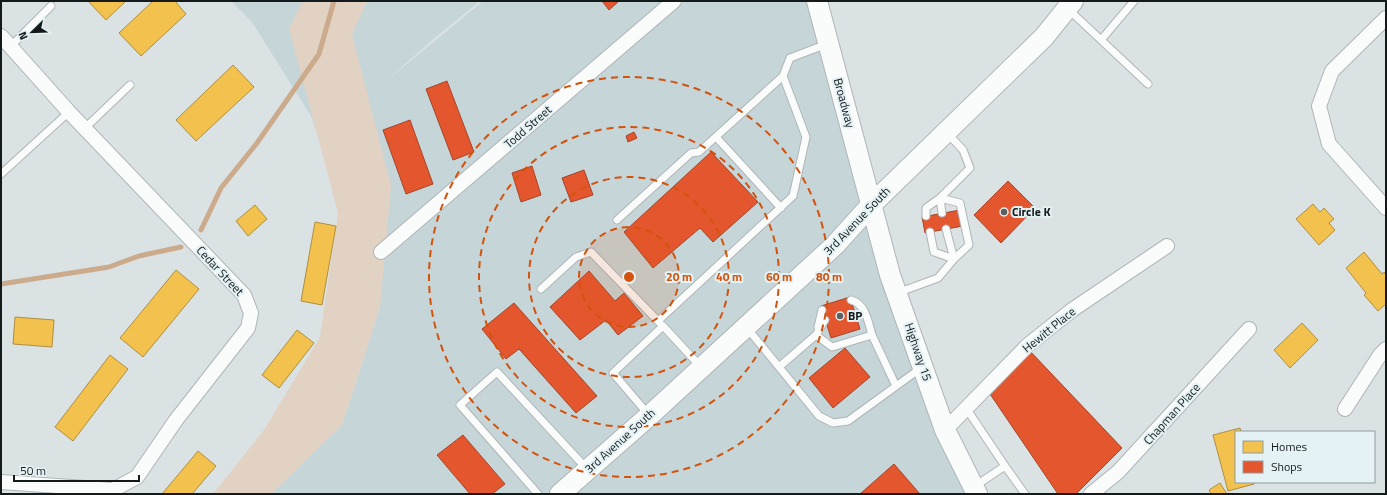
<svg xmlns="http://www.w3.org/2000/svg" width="1387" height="495" font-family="'Titillium Web',sans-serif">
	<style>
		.built { fill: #c6d5d8 }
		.green { fill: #e2d2c3 }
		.homes { fill: #f2c14e; stroke: #af8f3e }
		.shops { fill: #e4572e; stroke: #a64428 }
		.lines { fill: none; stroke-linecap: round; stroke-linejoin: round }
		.stream { stroke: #ccab8c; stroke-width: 5 }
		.service-casing { stroke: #b0b5b7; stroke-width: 9 }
		.minor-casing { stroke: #b0b5b7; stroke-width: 16 }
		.secondary-casing { stroke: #b0b5b7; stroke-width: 22 }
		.service { stroke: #fafbfb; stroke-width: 7 }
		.minor { stroke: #fafbfb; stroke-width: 14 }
		.secondary { stroke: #fafbfb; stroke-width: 20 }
		.ring { fill: none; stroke: #d3530d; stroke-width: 2; stroke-dasharray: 7 5 }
		.poi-dot { fill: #5a5f61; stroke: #e4f2f5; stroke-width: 1.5 }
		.labels { text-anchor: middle; stroke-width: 4; stroke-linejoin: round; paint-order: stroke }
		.street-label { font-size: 12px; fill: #14191a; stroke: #e4f2f5 }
		.poi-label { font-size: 12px; font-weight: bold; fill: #14191a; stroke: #e4f2f5; text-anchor: start }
		.centre { fill: #d3530d; stroke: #e4f2f5; stroke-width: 2 }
		.ring-label { font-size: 12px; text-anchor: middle; font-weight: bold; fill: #d3530d; stroke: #e4f2f5; stroke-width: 4; stroke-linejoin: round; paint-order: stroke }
	</style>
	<rect width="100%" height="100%" fill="#dbe2e4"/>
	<path class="built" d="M231 1H480L430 42 384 83 483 1H817L871 205 977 494H271L342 425 380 307 311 116 252 22Z"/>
	<path class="green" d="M303 1H367L352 34 391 186 380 307 342 425 271 494H213L264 430 320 337 338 213 289 28Z"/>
	<path class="homes" d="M88 1H126L106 20Z
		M153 1H175L186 14 141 56 119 33Z
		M233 65 254 87 196 141 176 120Z
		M1313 204 1320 212 1324 208 1334 219 1329 223 1335 230 1319 245 1296 219Z
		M255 205 267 219 248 236 236 221Z
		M315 222 336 226 322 305 301 301Z
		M1364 252 1382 274 1384 272 1386 275V304L1378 311 1364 295 1366 293 1346 268Z
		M176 270 199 289 143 357 120 338Z
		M15 317 54 320 52 347 13 344Z
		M1302 323 1318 340 1290 368 1274 350Z
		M297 330 314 343 279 388 262 375Z
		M110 355 128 369 73 441 55 427Z
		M1240 428 1241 432H1236V482H1254V484L1228 491 1213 435Z
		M198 451 216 466 192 494H162Z
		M1220 483 1227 494H1211L1209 490Z"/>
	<path class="shops" d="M602 1H619L609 10Z
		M447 81 474 152 453 160 426 89Z
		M410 120 433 184 406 194 383 130Z
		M634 132 637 138 628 142 626 136Z
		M711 152 758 202 713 242 700 228 653 268 624 232Z
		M532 166 541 195 521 202 512 173Z
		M584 170 593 195 571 202 562 178Z
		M1008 181 1035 208 1001 243 974 215Z
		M960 210 963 226 925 233 922 217Z
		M589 271 615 301 624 293 643 316 618 335 606 320 580 340 550 307Z
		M850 297 860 329 831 338 821 306Z
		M514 303 597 396 576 413 519 349 506 359 482 329Z
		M845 348 870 377 833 408 809 378Z
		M1029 350 1122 448 1076 494H1058L988 391Z
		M463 435 505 484 492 494H470L437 455Z
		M894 464 920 494H860Z"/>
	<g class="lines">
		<path class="stream" d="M201 230 221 188 257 143 319 54 334 1
			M1 284 109 267 139 256 181 247"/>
		<defs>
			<path id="service" d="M1068 9 1148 84
				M1101 40 1134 1
				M11 46 51 6
				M783 76 790 58 827 44
				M85 128 130 85
				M716 137 781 208
				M1 174 69 112
				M942 213 940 198 970 168 963 150 948 134
				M617 220 691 153 699 152 783 76 806 137 793 196 658 321
				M930 232 934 252 954 259 946 229
				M541 289 576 257 591 252 660 323
				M897 293 938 278 954 259 969 245 960 203 940 198 926 208V216
				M851 300C866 304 868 322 872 335
				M818 327 822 310
				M747 328 819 416 833 423 848 421 921 368
				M816 335 832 347 872 335 896 386
				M779 367 816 335 825 320
				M966 408 1005 466
				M648 414 613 373 663 326 701 367
				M975 486 1005 466 1025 494
				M538 494 460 405 497 372 587 469"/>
			<path id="minor" d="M1386 18 1332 71 1319 106 1329 144 1386 208
				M1 36 69 112 244 295 251 313 248 328 176 420 137 477 113 490 1 482
				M381 252 674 1
				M1345 409 1380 355 1386 349
				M945 430 1028 345 1072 310 1167 246
				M1091 494 1118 472 1249 329"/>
			<path id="secondary" d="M817 1 890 275 945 430 977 494
				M560 494 649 416 835 245 871 205 1044 37 1073 1"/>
		</defs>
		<use href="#service" class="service-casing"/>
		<use href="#minor" class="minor-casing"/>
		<use href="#secondary" class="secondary-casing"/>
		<use href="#service" class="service"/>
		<use href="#minor" class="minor"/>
		<use href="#secondary" class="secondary"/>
	</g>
	<circle cx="629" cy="277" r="50" fill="#d3530d" fill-opacity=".12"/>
	<g class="ring">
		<circle cx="629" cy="277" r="50"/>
		<circle cx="629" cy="277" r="100"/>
		<circle cx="629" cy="277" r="150"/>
		<circle cx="629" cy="277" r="200"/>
	</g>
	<g class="poi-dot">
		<circle cx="1004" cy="212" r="4"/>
		<circle cx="840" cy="316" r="4"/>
	</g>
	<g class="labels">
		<g class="street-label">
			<text transform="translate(844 103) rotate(75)" y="4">Broadway</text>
			<text transform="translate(528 127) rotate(-41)" y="4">Todd Street</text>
			<text transform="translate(857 221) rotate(-46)" y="4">3rd Avenue South</text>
			<text transform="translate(220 271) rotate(47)" y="4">Cedar Street</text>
			<text transform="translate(1049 330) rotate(-39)" y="4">Hewitt Place</text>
			<text transform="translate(918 352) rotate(71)" y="4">Highway 15</text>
			<text transform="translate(1172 414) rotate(-48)" y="4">Chapman Place</text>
			<text transform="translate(620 441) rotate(-42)" y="4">3rd Avenue South</text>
		</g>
		<g class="poi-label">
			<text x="1012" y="216">Circle K</text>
			<text x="848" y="320">BP</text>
		</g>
	</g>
	<circle cx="629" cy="277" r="6" class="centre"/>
	<g class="ring-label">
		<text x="679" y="281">20 m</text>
		<text x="729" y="281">40 m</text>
		<text x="779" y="281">60 m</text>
		<text x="829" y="281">80 m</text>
	</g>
	<rect width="1387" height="495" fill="none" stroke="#14191a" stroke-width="4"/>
	<rect x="1235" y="431" width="140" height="52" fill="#e4f2f5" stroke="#919b9d"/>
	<rect x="1243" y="441" width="20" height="12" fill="#f2c14e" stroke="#919b9d"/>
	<text x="1271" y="451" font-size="12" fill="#14191a">Homes</text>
	<rect x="1243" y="461" width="20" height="12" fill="#e4572e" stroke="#919b9d"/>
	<text x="1271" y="471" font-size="12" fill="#14191a">Shops</text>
	<g transform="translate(32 32) rotate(247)" stroke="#e4f2f5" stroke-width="3" paint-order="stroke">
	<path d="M0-3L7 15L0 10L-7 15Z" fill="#14191a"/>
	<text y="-6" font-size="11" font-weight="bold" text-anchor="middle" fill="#14191a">N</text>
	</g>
	<path d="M14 475v6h125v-6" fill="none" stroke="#14191a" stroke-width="2"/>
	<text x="20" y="475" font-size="12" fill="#14191a" stroke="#e4f2f5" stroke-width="3" paint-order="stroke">50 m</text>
</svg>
